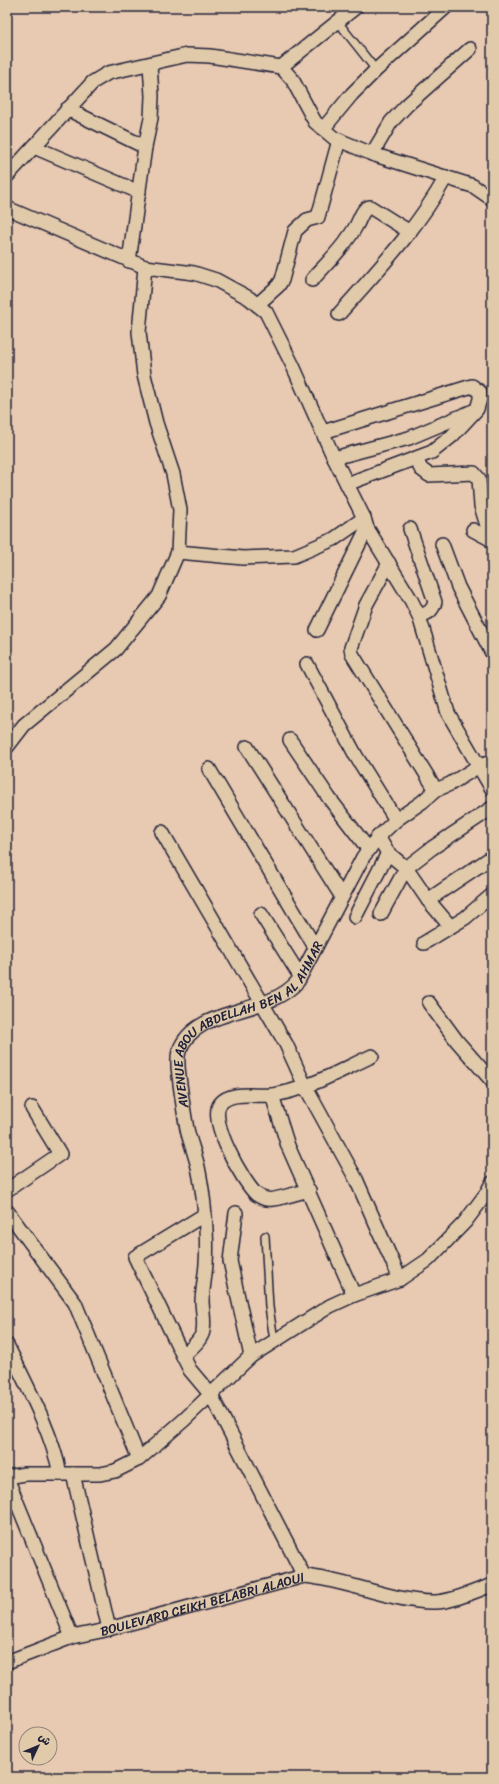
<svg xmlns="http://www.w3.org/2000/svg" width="499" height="1784" font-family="Sriracha,'Playpen Sans Arabic',sans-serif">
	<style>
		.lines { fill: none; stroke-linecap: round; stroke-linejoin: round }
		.lane-casing { stroke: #22223b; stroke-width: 10 }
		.street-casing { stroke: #22223b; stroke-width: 16 }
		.lane { stroke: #e1caaa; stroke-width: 7 }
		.street { stroke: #e1caaa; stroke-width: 13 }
		.labels { text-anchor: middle; stroke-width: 4; stroke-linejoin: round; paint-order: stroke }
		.street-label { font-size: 13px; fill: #22223b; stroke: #e1caaa }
	</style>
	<rect width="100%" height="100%" fill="#e8c9b1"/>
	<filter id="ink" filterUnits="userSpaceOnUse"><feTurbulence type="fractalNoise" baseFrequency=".025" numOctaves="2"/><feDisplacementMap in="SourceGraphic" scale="8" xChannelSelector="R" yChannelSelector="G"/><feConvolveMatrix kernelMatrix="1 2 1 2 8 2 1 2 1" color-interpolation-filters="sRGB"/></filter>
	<g filter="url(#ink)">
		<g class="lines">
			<defs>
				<path id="lane" d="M338 22 376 70
					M265 1236 269 1307 274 1340"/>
				<g id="street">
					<path d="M281 67 356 7"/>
					<path d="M67 109 145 147"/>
					<path d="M323 129 352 94 376 70 446 7"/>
					<path d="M34 147 139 192"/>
					<path d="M372 154 391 122 407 105 470 49"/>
					<path d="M7 176 93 82 108 73 187 55 210 56 281 67 292 79 315 122 334 138 372 154 473 186 492 199"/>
					<path d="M7 208 145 267 194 273 216 280 249 298 266 312 293 366 334 458 364 518 367 528 411 600 419 616 448 713 492 789"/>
					<path d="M129 261 145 147 151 118 152 96 150 64"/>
					<path d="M312 280C327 263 345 246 356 226 360 220 362 208 370 207L410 232"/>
					<path d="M257 305 278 286 282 280 295 231 307 220 318 217 339 140"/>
					<path d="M339 314C377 271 418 228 446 177"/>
					<path d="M323 432 472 386 480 392V399L477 409 452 436 432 452 347 484"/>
					<path d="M334 458 409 438 473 411"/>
					<path d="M416 459 421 469 429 475 474 473 479 479 481 506 492 542"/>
					<path d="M410 529 435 602C432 612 428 613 419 616"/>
					<path d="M473 530 492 540"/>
					<path d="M442 544 458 587 492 653"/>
					<path d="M178 552 243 558 294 556 334 539 364 518"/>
					<path d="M389 563 366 605 351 648 352 654 436 790"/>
					<path d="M317 630 367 528"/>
					<path d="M307 664 356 756 396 820"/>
					<path d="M290 740 329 798 369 850"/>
					<path d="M7 747 24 725 116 649 159 596 178 552 180 510 173 474 156 423 144 375 139 332 145 267"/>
					<path d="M247 747 342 897"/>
					<path d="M209 769 315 947"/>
					<path d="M162 832 286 1044 305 1086 356 1179 400 1279"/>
					<path d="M378 837 388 853 406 868 428 900 450 926"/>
					<path d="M428 900 492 857"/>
					<path d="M261 914 300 976"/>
					<path d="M381 914 406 868 432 848 492 808"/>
					<path d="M355 917 388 853"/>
					<path d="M424 943 465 918 492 895"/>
					<path d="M429 1003 457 1041 492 1081"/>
					<path d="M272 1095 288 1146 354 1295"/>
					<path d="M7 1190 60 1154 32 1108"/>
					<path d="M309 1190C301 1192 273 1201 267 1199 264 1199 259 1196 256 1194 243 1182 208 1120 220 1104 231 1090 258 1097 273 1095 307 1090 341 1070 372 1056"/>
					<path d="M7 1211 75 1303 139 1459"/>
					<path d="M236 1213 230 1261 251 1356"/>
					<path d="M7 1345C26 1384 52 1432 60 1474"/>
					<path d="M183 1356 135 1257 204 1215"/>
					<path d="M73 1474 109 1629"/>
					<path d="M7 1477 25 1474H100L115 1471 139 1459 184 1420 251 1356 330 1306 354 1295 400 1279 428 1260 465 1222 486 1194 492 1183"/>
					<path d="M7 1478 72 1637"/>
					<path id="s1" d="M304 1576 211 1395 190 1370 183 1356C190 1349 201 1341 203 1331 205 1321 202 1310 202 1300 203 1288 205 1276 206 1264 208 1236 204 1195 198 1167 195 1154 190 1142 187 1129 184 1114 182 1099 180 1084 179 1074 176 1061 179 1051 196 1005 268 1017 298 981L363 857 378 837 396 820 422 802 436 790 450 784 479 766 492 762"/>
					<path id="s2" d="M7 1662 72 1637 101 1631 304 1576C348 1580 389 1601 433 1602 449 1603 476 1591 492 1585"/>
				</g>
			</defs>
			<use href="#lane" class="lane-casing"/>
			<use href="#street" class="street-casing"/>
			<use href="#lane" class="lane"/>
			<use href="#street" class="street"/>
		</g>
	</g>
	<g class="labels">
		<g class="street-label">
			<text dy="5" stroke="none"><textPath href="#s1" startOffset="632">AVENUE ABOU ABDELLAH BEN AL AHMAR</textPath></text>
			<text dy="5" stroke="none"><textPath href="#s2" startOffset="204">BOULEVARD CEIKH BELABRI ALAOUI</textPath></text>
		</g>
	</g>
	<rect width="499" height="1784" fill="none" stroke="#e1caaa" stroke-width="24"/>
	<rect x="12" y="12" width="475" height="1760" fill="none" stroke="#22223b" stroke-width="1.5" filter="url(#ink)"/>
	<g transform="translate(38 1746) rotate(46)"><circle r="19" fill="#e1caaa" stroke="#95877e"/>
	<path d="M0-3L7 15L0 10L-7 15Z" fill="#22223b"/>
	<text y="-6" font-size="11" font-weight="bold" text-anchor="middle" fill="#22223b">ش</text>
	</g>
</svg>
